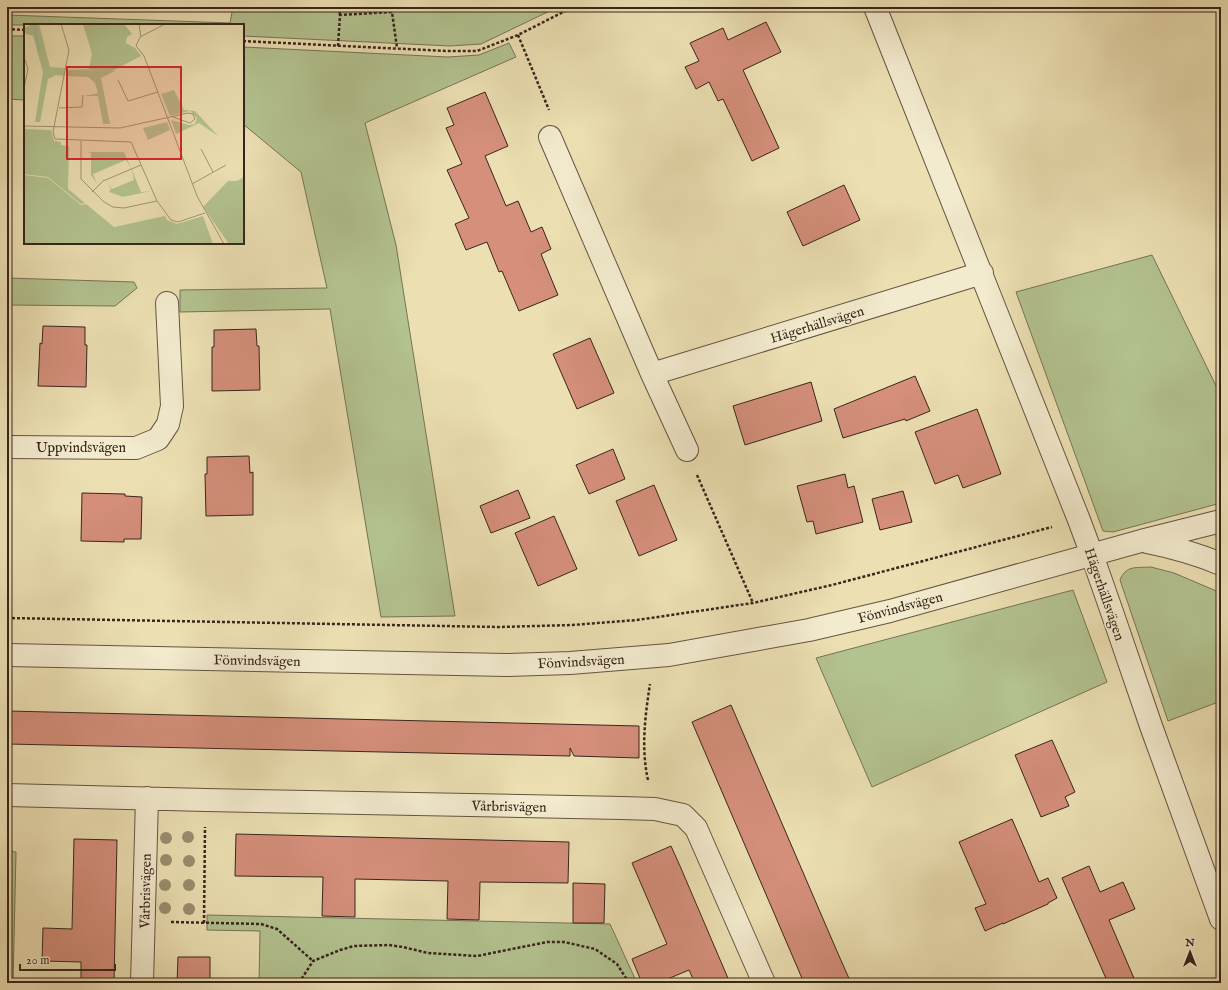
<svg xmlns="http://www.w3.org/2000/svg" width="1228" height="990" font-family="'IM FELL English',serif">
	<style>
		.green { fill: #b3c390; stroke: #767456 }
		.building { fill: #d58f7b; stroke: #38251c }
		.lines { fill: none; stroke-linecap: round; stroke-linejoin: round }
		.minor-casing { stroke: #655442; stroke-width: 24 }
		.tertiary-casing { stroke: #655442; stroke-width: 24 }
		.path { stroke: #38251c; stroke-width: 2.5; stroke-dasharray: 3 2; stroke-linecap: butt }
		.minor { stroke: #f3ebce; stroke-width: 22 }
		.tertiary { stroke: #f3ebce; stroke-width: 22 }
		.tree { fill: #9a8f70 }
		.labels { text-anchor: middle; stroke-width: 3.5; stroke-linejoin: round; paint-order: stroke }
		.street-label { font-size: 14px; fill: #38251c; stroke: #f3ebce }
		.inset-river { fill: none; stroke: #99bda9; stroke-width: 2 }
		.inset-road { fill: none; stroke: #a49577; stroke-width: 1 }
		.view { fill: #d62828; fill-opacity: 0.15; stroke: #d62828; stroke-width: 2 }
		.inset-edge { fill: none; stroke: #38251c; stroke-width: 2 }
	</style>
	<rect width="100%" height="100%" fill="#ece0b3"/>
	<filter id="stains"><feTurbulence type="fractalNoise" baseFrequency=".005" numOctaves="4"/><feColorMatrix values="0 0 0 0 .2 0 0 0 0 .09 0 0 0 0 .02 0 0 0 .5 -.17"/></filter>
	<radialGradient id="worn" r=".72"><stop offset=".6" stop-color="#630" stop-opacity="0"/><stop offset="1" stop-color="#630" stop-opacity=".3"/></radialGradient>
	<path class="green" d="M233 7H558L481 44 450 46 243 36V25H7V15L230 23Z
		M7 36H25V100L7 99Z
		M509 43 516 57 365 123 396 245 455 616 381 617 330 309 180 312V290L327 288 301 172 243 124V47L448 57 479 55Z
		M1152 255 1221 396V503L1113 532 1103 531 1016 292Z
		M7 278 134 282 137 288 115 306 7 305Z
		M1151 567 1174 573 1221 593V701L1168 721 1120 580C1126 565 1136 568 1151 567Z
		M1073 590 1107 682 872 787 816 658Z
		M7 851 16 852 13 983H7Z
		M207 915 610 924 637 983H259L260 931 207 930Z"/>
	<path class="building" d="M766 22 781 52 743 70 779 148 752 161 723 99 718 101 709 82 696 89 685 67 699 61 690 43 723 28 728 40Z
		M485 92 508 146 485 156 506 206 518 201 531 232 542 227 551 249 541 254 558 295 519 311 502 271 499 272 487 242 466 250 455 224 469 218 447 170 462 164 446 128 454 125 447 108Z
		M844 185 860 220 803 246 787 212Z
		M43 326 85 327V345H87L86 387 38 386 40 343 42 344Z
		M256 329 257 346H259L260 390 212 391V347H214V330Z
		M590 338 614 393 577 409 553 354Z
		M915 376 930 411 906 421 905 419 843 438 834 409Z
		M811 382 822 421 745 445 733 406Z
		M977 409 1001 474 963 488 958 475 935 484 915 432Z
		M613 449 625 479 589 494 576 465Z
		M249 456 250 473 253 472V515L206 516 205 474H207V457Z
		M845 474 848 488 854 486 863 522 816 534 813 521 807 522 797 486Z
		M654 485 677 540 639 556 616 501Z
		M518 490 530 518 491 533 480 506Z
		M903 491 912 522 880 530 872 499Z
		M82 493 125 494V496L142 497 141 539H124V542L81 541Z
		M554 516 577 569 538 586 515 533Z
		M731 705 836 949 851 983H804L786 941 692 722Z
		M7 711 639 726V758L574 756 570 748V756L7 744Z
		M1052 740 1075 792 1065 797 1069 806 1041 817 1015 755Z
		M1012 819 1039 882 1048 878 1057 898 1048 903V904L1003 924V923L985 931 975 908 986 904 959 842Z
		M236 834 569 842 568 883 480 882 479 920 447 919 448 881 355 879V917L322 916 323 877 235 876Z
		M74 839 117 840 114 983H81V962L42 961 43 928 72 929Z
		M671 846 680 866 730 983H695L689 970 658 983H642L632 959 667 944 632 863Z
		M1089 866 1100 892 1123 882 1135 909 1109 920 1136 983H1108L1062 878Z
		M573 883 605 884 604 923H573Z
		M178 957H210V983H177Z"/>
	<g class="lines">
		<defs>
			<path id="minor" d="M875 7 1079 520 1092 555
				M550 137 652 374 982 273
				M652 374 687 450
				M7 447 136 448 158 439 168 424 172 406 167 303
				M7 795 206 800 622 808 655 809 683 815 696 828 764 983
				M142 983 147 798"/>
			<path id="tertiary" d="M1147 542C1172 547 1197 554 1221 564
				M1092 555 1113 615 1151 726 1221 919
				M7 655 507 665 570 663 669 655 809 630 890 611 1141 541 1221 521"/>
		</defs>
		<use href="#minor" class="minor-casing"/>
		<use href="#tertiary" class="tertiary-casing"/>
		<path class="path" d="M339 7 340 15
			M7 29 25 30
			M518 35 549 110
			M243 41 446 51H477L518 35 573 7
			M338 46 340 15 392 12 397 48
			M697 475 753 603
			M7 618 499 627 572 625 637 620 753 603 832 585 1052 527
			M648 780C641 749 645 716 650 684
			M171 922 261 924 277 929 313 961
			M204 923 205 827
			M299 983 313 961 340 950 354 946 389 945 403 947 428 953 477 956 547 942H564L595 949 617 964 629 983"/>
		<use href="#minor" class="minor"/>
		<use href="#tertiary" class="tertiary"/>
	</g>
	<g class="tree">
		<circle cx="188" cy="837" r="6"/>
		<circle cx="166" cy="838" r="6"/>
		<circle cx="166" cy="860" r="6"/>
		<circle cx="189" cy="861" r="6"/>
		<circle cx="165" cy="885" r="6"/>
		<circle cx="189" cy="885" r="6"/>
		<circle cx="165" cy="908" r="6"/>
		<circle cx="189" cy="909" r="6"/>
	</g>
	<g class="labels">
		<g class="street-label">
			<text transform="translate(817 324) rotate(-17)" y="5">Hägerhällsvägen</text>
			<text x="81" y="452">Uppvindsvägen</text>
			<text transform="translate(1105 594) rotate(71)" y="5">Hägerhällsvägen</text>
			<text transform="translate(900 607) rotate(-15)" y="5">Fönvindsvägen</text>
			<text transform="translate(257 660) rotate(1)" y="5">Fönvindsvägen</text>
			<text transform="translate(581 661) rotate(-3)" y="5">Fönvindsvägen</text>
			<text transform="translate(509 806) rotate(1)" y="5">Vårbrisvägen</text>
			<text transform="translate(145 891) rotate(-89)" y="5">Vårbrisvägen</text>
		</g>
	</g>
	<g transform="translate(24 24)">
		<rect width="220" height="220" fill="#ece0b3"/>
		<path d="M9 0H15L26 43 41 44 40 52 32 51 24 55 16 98H11L19 48 9 12 0 9V4ZM59 0H100L108 10 103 13 102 19 111 24 117 32 88 47 43 45H65L68 30ZM43 46 91 47 77 54 86 100H79L74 72H60L74 69 71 59 64 53 42 52ZM150 66 160 86 171 87 194 112 175 99 152 110 147 96 165 101 171 100 173 94 166 87 146 92 137 70ZM143 98 146 106 124 116 119 104ZM0 105 27 106 30 117 37 118V121L45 122 44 165 61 179 57 180 24 153 0 150ZM63 128H100L107 144 102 136 69 150 73 160 67 151V129ZM108 146 117 168 127 167 99 173 85 168 87 165 83 157 88 165 110 156ZM0 151 24 154 57 181 62 180 90 203 141 192 143 196 153 200 179 192 189 220H0ZM220 153V220H205L179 183 204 157H213Z" fill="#b3c390"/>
		<path class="inset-river" d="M10 1 16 27"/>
		<path class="inset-road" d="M37 0 45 26 29 108 31 115 107 118 133 177 147 196 154 198 181 189M115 0 117 13M141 0 116 13 112 22 120 32 130 58 173 172 200 220M0 33 4 45 0 64M94 56 104 77 134 68M35 84 58 83 59 71M0 102 96 104 164 89 169 90 171 95 166 99 149 93M57 117V155L80 178 89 183 100 184 133 177M177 125 189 148M168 160 202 141M68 168 79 157 117 141"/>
		<path class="view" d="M43 43H157V135H43Z"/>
		<rect width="220" height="220" class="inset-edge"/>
	</g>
	<rect width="1228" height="990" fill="none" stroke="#ece0b3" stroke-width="24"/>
	<rect x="8" y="8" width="1212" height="974" fill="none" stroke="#38251c" stroke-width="2"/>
	<rect x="12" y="12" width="1204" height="966" fill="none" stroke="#38251c"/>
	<g transform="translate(1190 952)" stroke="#f3ebce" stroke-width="3" paint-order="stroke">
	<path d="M0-3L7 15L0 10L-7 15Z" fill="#38251c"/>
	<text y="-6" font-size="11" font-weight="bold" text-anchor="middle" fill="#38251c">N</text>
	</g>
	<path d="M20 964v6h95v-6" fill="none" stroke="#38251c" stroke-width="2"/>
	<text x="26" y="964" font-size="12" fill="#38251c" stroke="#f3ebce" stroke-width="3" paint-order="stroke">20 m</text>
	<rect width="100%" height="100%" filter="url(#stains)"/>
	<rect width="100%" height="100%" fill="url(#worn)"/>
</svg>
